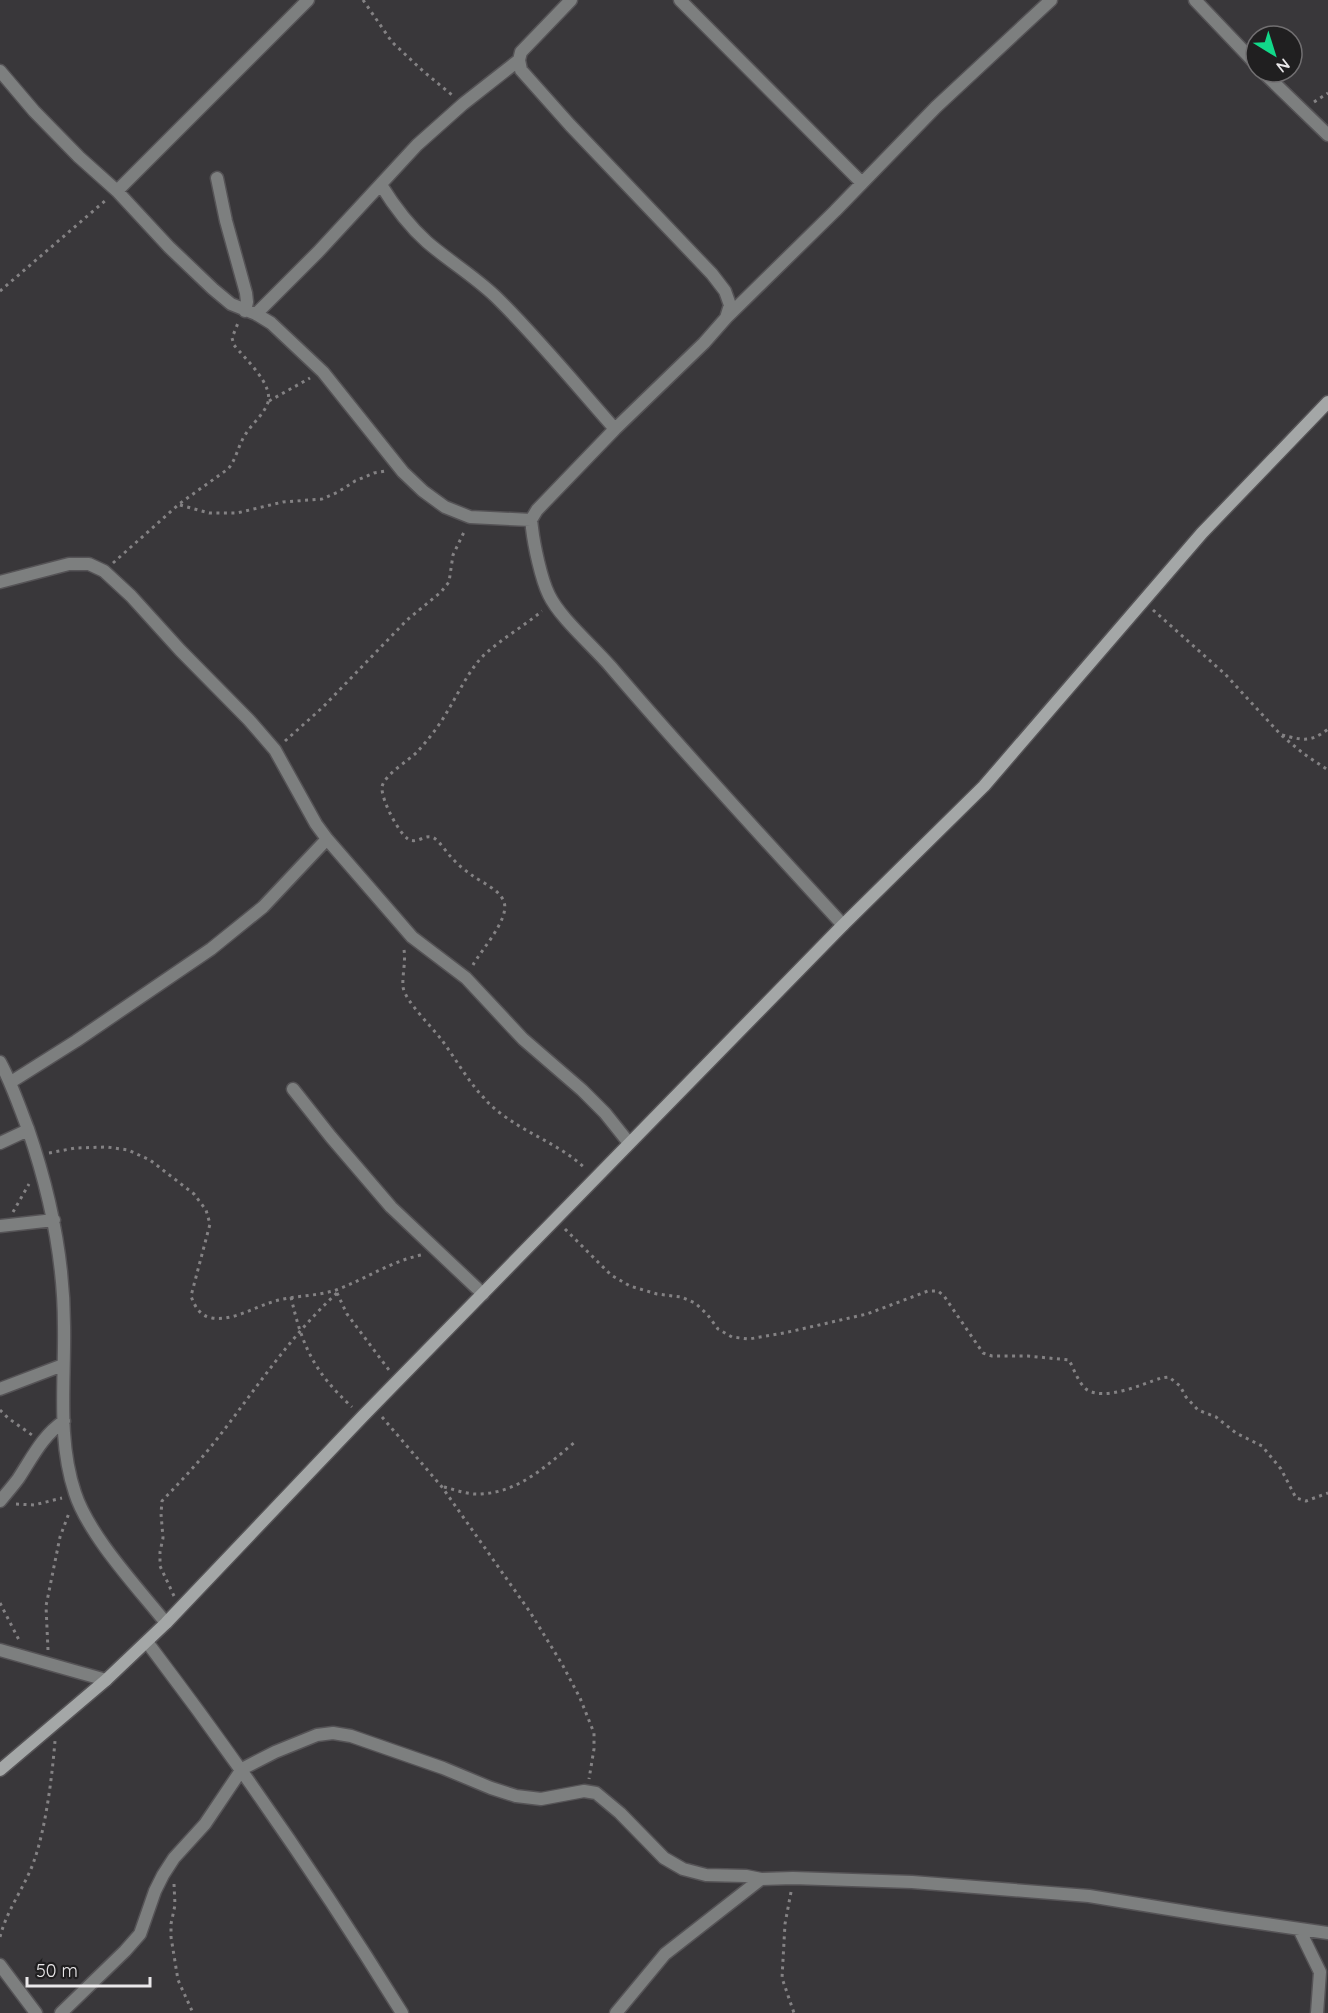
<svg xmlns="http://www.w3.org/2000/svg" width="1328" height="2013" font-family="Quicksand,sans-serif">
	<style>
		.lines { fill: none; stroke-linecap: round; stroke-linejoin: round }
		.street-casing { stroke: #555356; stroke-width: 15 }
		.secondary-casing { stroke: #555356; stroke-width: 15 }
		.path { stroke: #848284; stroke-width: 3; stroke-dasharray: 3 4.5; stroke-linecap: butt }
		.street { stroke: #7d7f7f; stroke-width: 12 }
		.secondary { stroke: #a4a7a7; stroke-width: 12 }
	</style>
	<rect width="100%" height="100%" fill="#39373a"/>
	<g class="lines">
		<defs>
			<path id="street" d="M571 0 521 52 519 60 521 70 570 125 712 274 725 291 730 305 726 318 704 343 615 429 537 510 531 520 532 528C534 545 541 579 549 595 560 618 593 646 611 667 686 755 765 840 843 925
				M680 0 862 183
				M1195 0 1256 64
				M0 71 34 111 79 157 117 191 169 247 213 289 231 304 256 314 271 323 323 372 403 472 423 491 445 507 470 517 531 520
				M1263 72 1328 135
				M217 178 226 221 246 293 247 302 245 311
				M381 185C394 206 408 225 427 242 449 261 474 276 495 296 537 337 576 385 615 429
				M117 191 308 0
				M256 314 318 252 417 145 463 104 519 60
				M726 318 835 211 936 107 1051 0
				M0 582 69 564H89L104 571 131 596 180 650 249 720 275 750 316 824 327 839 412 937 466 978 523 1039 582 1090 605 1113 629 1143
				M0 1062C12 1084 19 1106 28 1129 50 1193 64 1258 64 1326 65 1381 57 1440 75 1493 89 1536 138 1588 166 1623
				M11 1082 76 1041 211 949 263 907 327 839
				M293 1089 331 1137 391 1207 483 1294
				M0 1143 28 1130
				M0 1226 54 1220
				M0 1389 63 1365
				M0 1501C6 1494 12 1487 18 1479 32 1458 42 1436 64 1421
				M147 1642C238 1762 323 1885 402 2013
				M0 1650 106 1680
				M1299 1929 1320 1972 1317 2013
				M0 1965 36 2013
				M61 2013 125 1951 140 1934 155 1891 163 1875 174 1858 205 1824 242 1769 275 1752 317 1735 333 1733 351 1736 443 1768 491 1788 516 1796 541 1799 584 1791 596 1793 620 1813 664 1858 683 1869 706 1875 746 1876 761 1879
				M616 2013 665 1954 761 1879 793 1878 912 1882 1089 1896 1224 1918 1328 1933"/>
			<path id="secondary" d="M0 1770 106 1680 166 1623 363 1416 843 925 984 786 1202 533 1328 402"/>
		</defs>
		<use href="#street" class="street-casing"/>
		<use href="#secondary" class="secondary-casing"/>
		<path class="path" d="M363 0 392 42 423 71 452 95
			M1314 102 1328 93
			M0 291 106 200
			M269 401 310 378
			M180 505 209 513H237L283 502 322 499 338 492 355 481 374 473 386 471
			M113 563 179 504 228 469C236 460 238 446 245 435 251 425 262 416 267 405 276 386 245 359 234 345L232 338 238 323
			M1153 610 1225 674 1281 735 1304 754 1328 770
			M1282 735C1303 740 1310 743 1328 729
			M285 741 323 707 407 620 441 592 449 582 453 555 465 530
			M404 950C406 962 402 975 403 987 405 1001 432 1027 441 1039 456 1059 467 1080 484 1098 492 1108 505 1117 516 1124 540 1139 565 1149 586 1169
			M473 965C481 950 510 919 504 902 500 890 483 883 473 876 466 871 458 865 452 858 446 852 441 843 434 838 425 833 417 845 408 839 398 832 381 799 382 787 384 775 408 761 417 752 428 740 439 726 447 712 458 694 467 674 481 658 499 640 523 627 542 611
			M49 1153 75 1148 107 1147 128 1150 150 1160 194 1194 206 1210 210 1224 191 1296C195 1307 200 1316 212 1318 232 1321 251 1309 269 1303 291 1295 315 1297 336 1290 366 1279 389 1262 421 1255
			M13 1212 29 1184
			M565 1229 611 1275 630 1286 657 1294 681 1297 695 1303 707 1314 718 1329 732 1337 749 1339 784 1333 867 1314 928 1291H938L944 1296 983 1353 992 1356H1028L1069 1360C1074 1369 1078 1382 1086 1389 1103 1402 1143 1384 1161 1378L1169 1377 1180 1386 1186 1397 1198 1410 1216 1417 1236 1433 1262 1446 1281 1469 1296 1498 1306 1501 1328 1493
			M337 1293 347 1314 389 1370
			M291 1297C302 1346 314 1372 352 1407
			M0 1410 8 1418 32 1435
			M382 1417 442 1487 530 1612 562 1664 580 1698 594 1733V1749L589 1779
			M444 1487C456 1490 469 1495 481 1494 520 1492 547 1465 575 1442
			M16 1504 34 1505 62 1498
			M174 1596 160 1566V1552L163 1538 161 1514 162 1501C181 1481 200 1461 217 1439 256 1389 290 1336 337 1293
			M0 1603 20 1642
			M48 1650 46 1606 60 1537 69 1513
			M174 1884 175 1905 171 1924V1937L178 1980 193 2013
			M791 1892 785 1924 782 1978 794 2013
			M0 1937C7 1909 25 1887 34 1861 46 1827 52 1777 55 1741"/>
		<use href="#street" class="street"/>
		<use href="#secondary" class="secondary"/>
	</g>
	<g transform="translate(1274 54) rotate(142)"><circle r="28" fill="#201f20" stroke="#716f71" stroke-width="1.5"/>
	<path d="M0-4.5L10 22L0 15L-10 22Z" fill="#12d98a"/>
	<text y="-9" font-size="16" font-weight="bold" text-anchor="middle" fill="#eae8ea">N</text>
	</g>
	<path d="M27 1977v9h123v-9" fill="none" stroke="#eae8ea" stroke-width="3"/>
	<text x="36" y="1977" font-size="18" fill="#eae8ea" stroke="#201f20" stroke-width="4.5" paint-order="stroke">50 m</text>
</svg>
